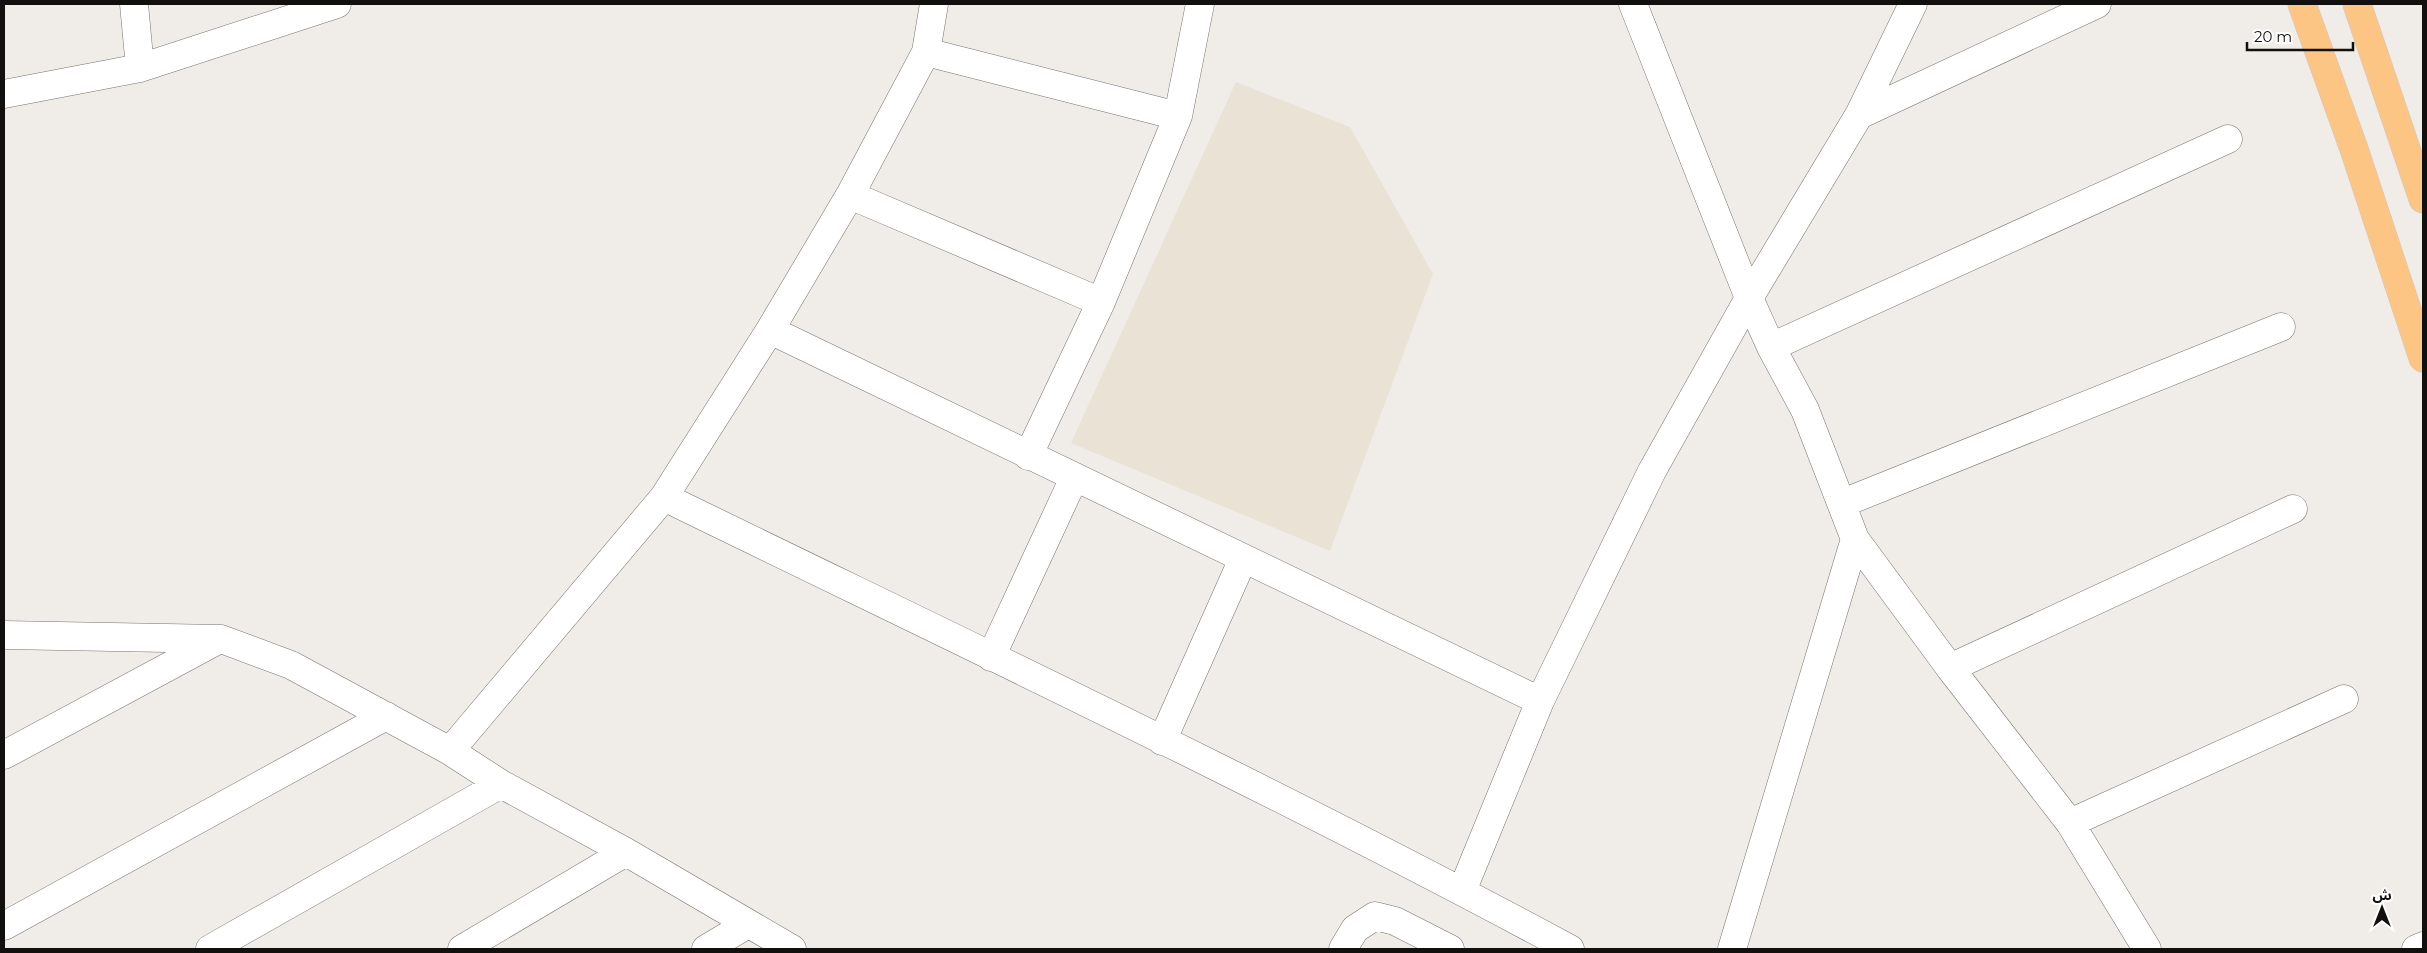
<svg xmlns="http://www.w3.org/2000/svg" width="2427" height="953" font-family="Montserrat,'Noto Sans Arabic',sans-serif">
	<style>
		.built { fill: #ebe2d6 }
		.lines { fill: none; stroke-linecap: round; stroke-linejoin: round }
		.minor-casing { stroke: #787470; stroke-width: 29 }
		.highway-casing { stroke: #cbcaca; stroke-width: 29 }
		.minor { stroke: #fff; stroke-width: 28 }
		.highway { stroke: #fcc584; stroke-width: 28 }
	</style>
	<rect width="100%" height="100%" fill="#f0ece7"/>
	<path class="built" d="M1236 82 1350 127 1433 274 1330 551 1071 443Z"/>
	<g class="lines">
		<defs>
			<path id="minor" d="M134 4 140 68
				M1633 4 1749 298 1771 347 1805 410 1855 539 1950 668 2070 823 2147 949
				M926 52 1178 116
				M4 94 140 68 337 4
				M1859 115 2097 4
				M850 195 1101 302
				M770 330 1540 701
				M1771 347 2228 139
				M1028 456 1101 302 1178 116 1200 4
				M664 497C967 645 1273 789 1570 949
				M1843 503 2281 327
				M4 635 221 639 291 665 450 751 501 784 626 852 792 949
				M991 657 1074 478
				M1950 668 2293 509
				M1162 741 1243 559
				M450 751 664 497 770 330 850 195 926 52 934 4
				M4 755 218 640
				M2070 823 2344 699
				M1462 891 1540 701 1652 471 1749 298 1859 115 1913 4
				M4 926 386 716
				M210 949 501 784
				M462 949 626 852
				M706 949 748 924
				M1343 949 1355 929 1375 916 1395 921 1450 949
				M1732 949 1855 539
				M2416 949 2423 946"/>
			<path id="highway" d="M2302 4 2354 149 2423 358
				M2357 4 2423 199"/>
		</defs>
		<use href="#minor" class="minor-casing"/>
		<use href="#highway" class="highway-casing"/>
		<use href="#minor" class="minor"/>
		<use href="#highway" class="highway"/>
	</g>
	<rect width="2427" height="953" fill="none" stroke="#11100e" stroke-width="10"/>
	<g transform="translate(2382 908)" stroke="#ffffff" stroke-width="4" paint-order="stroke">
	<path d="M0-4L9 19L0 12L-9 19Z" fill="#11100e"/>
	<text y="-8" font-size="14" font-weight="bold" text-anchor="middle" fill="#11100e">ش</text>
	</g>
	<path d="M2247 42v8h106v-8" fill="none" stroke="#11100e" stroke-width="2.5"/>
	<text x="2254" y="42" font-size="15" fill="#11100e" stroke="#ffffff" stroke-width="4" paint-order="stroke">20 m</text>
</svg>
